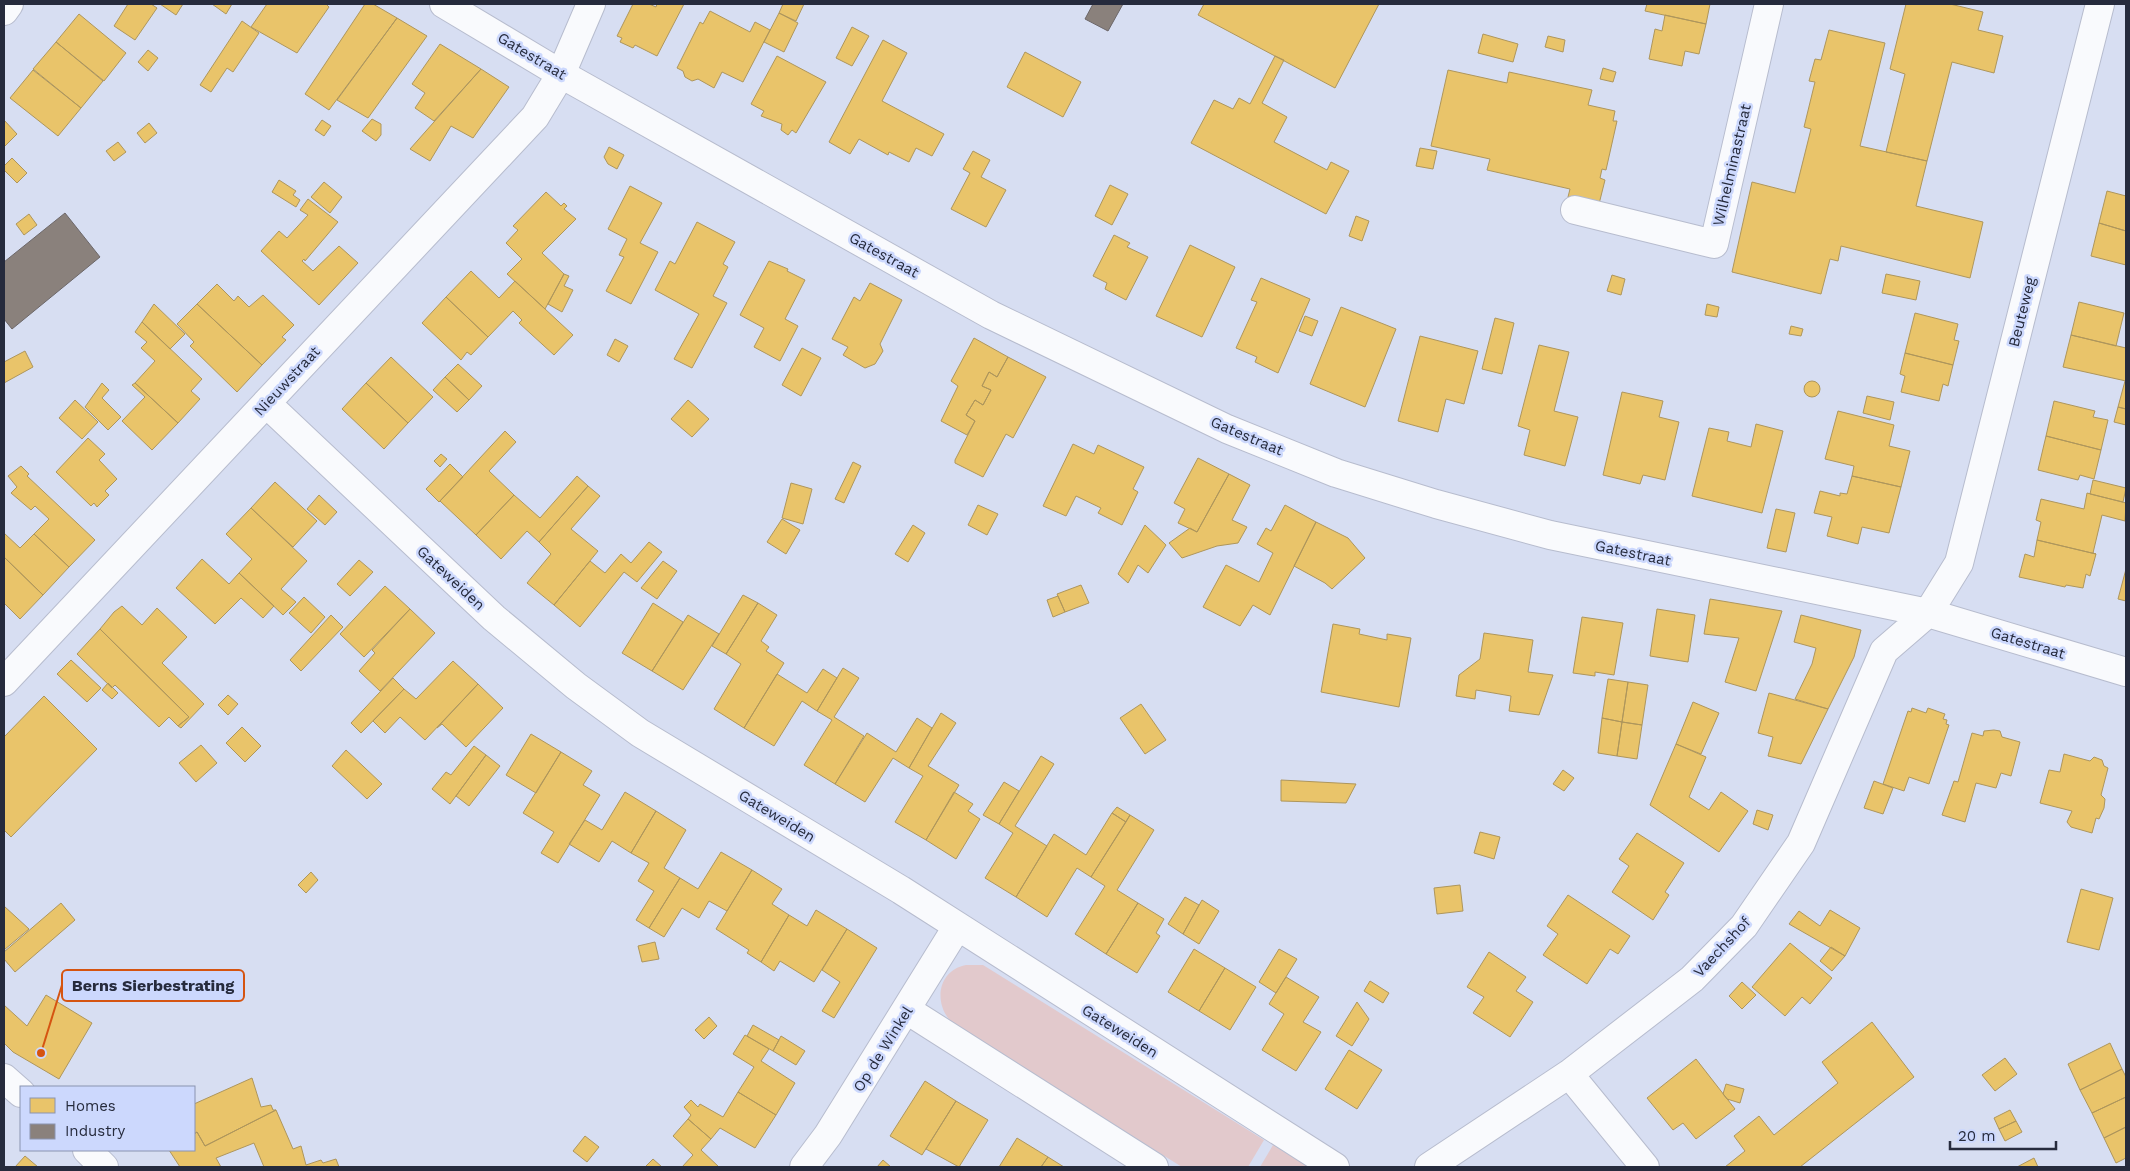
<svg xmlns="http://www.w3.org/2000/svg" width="2130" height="1171" font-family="'Work Sans',sans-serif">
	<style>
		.green { fill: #e2c9cc }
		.homes { fill: #e9c46a; stroke: #ae965c }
		.industry { fill: #8a817c; stroke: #6c6769 }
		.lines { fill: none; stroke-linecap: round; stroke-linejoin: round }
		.street-casing { stroke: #b7bcce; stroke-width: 30 }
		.street { stroke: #f9fafd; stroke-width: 28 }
		.labels { text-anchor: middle; stroke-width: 5; stroke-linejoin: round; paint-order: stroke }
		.street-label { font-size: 15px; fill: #262b3d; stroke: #ccd8fd }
		.leader { fill: none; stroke: #d55411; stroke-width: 2 }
		.callout-dot { fill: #d55411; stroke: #ccd8fd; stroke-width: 2 }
		.callout { fill: #ccd8fd; stroke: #d55411; stroke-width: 2 }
		.callout-label { font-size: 16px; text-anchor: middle; font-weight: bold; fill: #262b3d }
	</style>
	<rect width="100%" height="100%" fill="#d7def2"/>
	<path class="green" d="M966 965H983L1264 1140 1248 1167H1182L956 1026C933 1009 935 971 966 965Z
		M1273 1145 1309 1167H1260Z"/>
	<path class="homes" d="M128 4H151L157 8 135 40 114 26Z
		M160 4H183L176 15Z
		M212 4H232L226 14Z
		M267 4H328L327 5 329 7 297 53 251 27Z
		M365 4H373L397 18 329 110 305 94Z
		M633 4H649L656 7 657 4H684L657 56 635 45 633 48 620 42 622 38 617 36Z
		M783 4H804L796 21 779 13Z
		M1204 4H1379L1335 88 1198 15Z
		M1647 4H1710L1706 24 1645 11Z
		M1906 4H1950L1983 12 1978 30 2003 36 1994 73 1952 62 1927 161 1886 152 1905 74 1890 69Z
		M710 11 750 32 755 22 770 30 743 82 722 72 714 88 698 79 692 81 685 77 683 71 677 68 700 22 703 24Z
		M779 13 798 23 784 52 764 42Z
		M79 14 126 53 104 81 56 42Z
		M1665 15 1706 24 1699 54 1685 51 1682 66 1649 59 1655 29 1662 31Z
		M397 18 427 36 368 118 337 100Z
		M242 21 259 33 233 72 227 68 211 92 200 85Z
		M852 27 869 36 852 66 836 58Z
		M1829 30 1885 43 1860 146 1927 161 1916 206 1983 222 1970 278 1841 246 1838 261 1830 259 1821 294 1732 272 1752 182 1795 193 1811 129 1804 127 1815 82 1809 81 1815 59 1821 60Z
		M1483 34 1518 44 1513 62 1478 53Z
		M1548 36 1565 40 1563 52 1545 47Z
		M883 40 907 53 882 101 944 134 932 156 916 148 909 162 889 152 888 155 859 139 850 154 829 142Z
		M56 42 103 81 81 108 33 69Z
		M440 44 481 69 434 121 415 108 425 93 412 84Z
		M148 50 158 58 148 71 138 62Z
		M1025 52 1081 82 1063 117 1007 87Z
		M777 56 826 82 796 133 792 130 788 135 781 130 782 124 761 116 764 111 751 104Z
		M1275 56 1284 60 1262 103 1287 117 1274 142 1327 170 1331 162 1349 171 1326 214 1191 143 1214 100 1233 109 1239 98 1250 104Z
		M1603 68 1616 72 1613 82 1600 79Z
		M481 69 509 87 473 138 451 126 430 161 410 149Z
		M33 70 81 108 58 136 10 98Z
		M1448 70 1507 83 1509 72 1592 90 1588 105 1615 111 1613 121H1617L1606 170 1602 169 1600 178 1605 180 1599 204 1568 197 1570 189 1487 170 1490 159 1431 146Z
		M372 119 381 124V135L376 141 362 131Z
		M4 120 17 134 4 147Z
		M322 120 331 126 324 136 315 130Z
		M149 123 157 133 145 143 137 133Z
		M118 142 126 152 114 161 106 151Z
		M609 147 624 155 617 169 608 164 604 157Z
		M1420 148 1437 151 1433 169 1416 166Z
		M973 151 990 160 981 177 1006 190 986 227 951 209 970 173 963 169Z
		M12 158 27 173 17 183 4 170V166Z
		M279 180 296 191 293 195 300 200 296 207 272 192Z
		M324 182 342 197 330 213 311 197Z
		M1110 185 1128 194 1112 225 1095 216Z
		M630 186 662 203 640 243 658 252 631 304 606 291 624 257 619 255 627 239 608 229Z
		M2107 191 2126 196V231L2099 223Z
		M546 192 561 206 564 203 567 206 564 209 576 219 542 253 564 274 545 309 507 274 522 259 506 243 518 230 513 226Z
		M308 199 338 222 305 261 304 259 302 261 313 271 339 246 358 263 319 305 261 251 279 231 287 238 308 215 300 210Z
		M29 214 37 225 24 235 16 224Z
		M1356 216 1369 221 1362 241 1349 236Z
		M697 222 735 242 723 264 728 267 713 296 727 303 692 368 674 359 699 314 655 290 670 261 675 264Z
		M2099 223 2126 231V265L2091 256Z
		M1114 235 1130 243 1127 247 1148 257 1126 300 1105 289 1107 283 1093 276Z
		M1190 245 1235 267 1202 337 1156 316Z
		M769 261 788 269 787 271 805 280 785 319 798 326 780 361 754 347 764 328 740 315Z
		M471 271 499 298 515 281 573 335 554 355 519 323 522 320 513 311 488 337 446 297Z
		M564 274 569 276 564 286 573 290 562 312 548 304Z
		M1886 274 1920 281 1916 300 1882 293Z
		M1612 275 1625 279 1621 295 1607 291Z
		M1261 278 1310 299 1278 373 1255 362 1257 357 1236 348 1257 302 1251 300Z
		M870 283 902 300 880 344 883 351 875 364 865 368 843 355 848 347 832 339 854 297 860 301Z
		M217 284 234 301 238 296 249 307 263 295 294 325 282 337 286 340 262 365 197 304Z
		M446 297 488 337 471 355 467 352 461 360 422 323Z
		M2079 302 2124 313 2116 346 2071 335Z
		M154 304 185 334 170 349 142 322Z
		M197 304 262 365 237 392 190 346 194 342 177 324Z
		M1707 304 1719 307 1717 317 1705 315Z
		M1341 307 1396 329 1365 407 1310 384Z
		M1915 313 1958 324 1954 340 1959 341 1953 365 1905 353Z
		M1305 316 1318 321 1312 336 1299 331Z
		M1495 318 1514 323 1502 374 1482 369Z
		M142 322 202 379 191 391 200 399 178 423 135 383 155 361 141 348 147 342 135 332Z
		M1791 326 1803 329 1801 336 1789 334Z
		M2071 335 2126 348V381L2063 367Z
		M1420 336 1478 351 1464 404 1446 399 1438 432 1398 421Z
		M974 338 1008 357 997 377 989 372 982 386 991 390 983 405 975 400 966 415 975 421 967 435 941 421 958 386 951 381Z
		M615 339 628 346 619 362 607 355Z
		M1539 345 1569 352 1554 411 1578 417 1565 466 1524 455 1530 430 1518 426Z
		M802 348 821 358 801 396 782 385Z
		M25 351 33 367 4 383V362Z
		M1905 353 1953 365 1948 386 1943 384 1939 401 1901 392 1905 376 1900 374Z
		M391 357 433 397 408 423 366 383Z
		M1008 357 1046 377 1013 438 1006 434 983 477 955 463V460L975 421 966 415 975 400 983 405 991 390 982 386 989 372 997 377Z
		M458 364 482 386 469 400 445 377Z
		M445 377 469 400 457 412 433 390Z
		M2125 381 2126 382V409L2118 407Z
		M1804 389a8 8 0 1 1 16 0a8 8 0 1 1-16 0Z
		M102 383 109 390 102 398 121 417 108 430 85 407Z
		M135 383 178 423 152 450 122 421 145 397 132 385Z
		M366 383 408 423 384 449 342 409Z
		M1622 392 1663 401 1659 417 1679 422 1665 480 1643 475 1640 484 1603 475Z
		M1867 396 1894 402 1890 420 1863 413Z
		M75 400 98 422 82 439 59 418Z
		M688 400 709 419 692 437 671 419Z
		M2054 401 2095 411 2093 417 2108 420 2101 450 2046 436Z
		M2118 407 2126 409V425L2114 422Z
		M1838 411 1894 425 1889 446 1910 451 1901 487 1852 476 1854 466 1825 459Z
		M1756 424 1783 431 1762 513 1692 496 1709 428 1729 432 1727 441 1751 447Z
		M505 431 516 442 489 471 514 495 476 535 440 501Z
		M2046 436 2101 450 2094 479 2080 475 2078 480 2038 470Z
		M88 438 105 454 99 460 117 479 105 491 109 495 97 507 94 503 91 506 56 472Z
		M1073 444 1094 454 1098 445 1144 467 1133 489 1138 492 1122 525 1098 513 1101 508 1076 496 1066 516 1043 506Z
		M441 454 447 459 440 467 434 461Z
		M1198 458 1229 474 1197 532 1178 523 1185 509 1174 503Z
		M853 462 861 466 844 503 835 499Z
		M450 464 463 477 439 502 426 489Z
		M21 466 29 474 27 476 95 540 69 567 34 534 49 519 35 506 31 510 11 493 17 487 8 476Z
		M1229 474 1250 485 1232 520 1247 527 1238 543 1217 546 1182 558 1169 543 1190 528 1197 532Z
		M577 476 588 486 539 542 527 531 501 559 476 535 514 495 540 518Z
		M1852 476 1901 487 1889 533 1862 527 1858 544 1827 536 1832 517 1814 513 1820 491 1840 496V493L1847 494Z
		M2093 480 2126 488 2123 502 2090 494Z
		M275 482 317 521 293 547 251 508Z
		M791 483 812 489 803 524 782 518Z
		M588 486 600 496 571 529 598 551 554 605 527 583 551 554 539 542Z
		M2087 493 2126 503 2125 521 2102 515 2093 553 2096 554 2037 540 2041 522 2036 520 2041 499 2084 509Z
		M319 495 337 512 325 525 307 509Z
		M978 505 998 514 987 535 968 525Z
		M1285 505 1316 522 1270 615 1253 605 1240 626 1203 607 1226 565 1259 582 1273 553 1257 544 1266 528 1271 531Z
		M251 508 307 561 281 589 296 602 283 615 239 573 252 559 226 534Z
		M1776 509 1795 513 1786 552 1767 548Z
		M782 519 800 530 786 554 767 542Z
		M1316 522 1348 538 1365 558 1332 589 1325 583 1294 566Z
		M913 525 925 533 908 562 895 554Z
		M1145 525 1166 545 1148 573 1138 565 1128 583 1118 574Z
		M4 533 20 548 34 534 69 567 43 595 4 557Z
		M2037 540 2096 554 2090 576 2086 574 2083 588 2066 585 2065 587 2019 577 2025 554 2034 557Z
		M649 542 662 552 637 582 624 572 580 627 554 605 590 561 605 573 621 554 631 563Z
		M4 557 43 595 20 619 4 603Z
		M202 559 229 584 239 573 274 606 263 618 241 598 215 624 176 588Z
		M359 560 373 572 350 596 337 584Z
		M663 561 677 571 657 599 641 588Z
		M2126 569V601L2118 599Z
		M1081 585 1089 603 1065 612 1057 594Z
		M385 586 410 609 364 657 340 634Z
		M743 595 758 603 726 654 712 646Z
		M1058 596 1065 612 1053 617 1047 600Z
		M304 597 325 617 311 633 289 613Z
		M1710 599 1782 611 1756 691 1725 682 1739 638 1704 634Z
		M653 603 683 622 652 671 622 653Z
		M758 603 777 615 761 641 769 647 766 651 784 663 744 728 714 709 741 664 726 654Z
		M122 606 142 625 157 608 187 637 162 663 204 704 181 728 178 726 189 717 100 629 114 612Z
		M410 609 435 633 380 691 359 671 375 653 372 650Z
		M1657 609 1695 615 1688 662 1650 656Z
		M331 615 343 627 301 671 290 660Z
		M688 615 719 634 683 690 652 671Z
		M1801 615 1861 630 1854 657 1828 709 1795 699 1812 664 1816 648 1794 642Z
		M1582 617 1623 623 1614 675 1595 672V676L1573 673Z
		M1333 624 1360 629 1359 634 1387 640V634L1411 638 1399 707 1321 692Z
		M100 629 189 717 178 726 169 717 159 727 115 685 112 688 77 654Z
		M1484 633 1533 640 1528 672 1553 675 1539 715 1509 711 1511 696 1476 690 1475 699 1456 696 1459 675 1480 659Z
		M71 660 101 688 87 702 57 674Z
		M453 661 478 684 425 740 400 717 385 733 373 721 404 689 416 699Z
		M843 668 859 678 834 717 864 736 835 784 804 765 832 720 817 711Z
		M823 669 837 678 817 711 802 701 774 746 744 728 777 674 807 693Z
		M393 678 404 689 361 733 351 723Z
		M1608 679 1628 682 1622 722 1602 718Z
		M1628 682 1648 685 1642 725 1622 722Z
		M108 683 118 693 112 699 102 690Z
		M478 684 503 708 466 747 442 724 437 728Z
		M1769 693 1828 709 1801 764 1768 756 1773 737 1758 733Z
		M228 695 238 704 228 715 218 705Z
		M44 696 97 749 11 837 5 831 4 833V737Z
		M1693 702 1719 713 1701 754 1676 744Z
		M1141 704 1166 740 1145 754 1120 718Z
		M1912 708 1926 713 1928 708 1945 714 1943 719 1947 720 1946 724 1949 725 1929 784 1909 777 1904 791 1883 784 1908 711 1911 712Z
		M941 713 956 723 928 766 959 785 926 840 895 822 923 776 909 768Z
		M917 718 932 728 909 768 893 758 865 802 835 784 867 733 896 752Z
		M1602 718 1622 722 1617 756 1598 753Z
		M1622 722 1642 725 1637 759 1617 756Z
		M242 727 261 746 245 762 226 743Z
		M1994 730 2000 731 2002 737 2020 742 2011 776 2001 773 1996 788 1976 783 1965 822 1942 815 1954 781 1958 782 1972 733 1983 736 1984 731Z
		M531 734 561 752 536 793 506 775Z
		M1676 744 1706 757 1689 797 1709 810 1721 792 1748 811 1719 852 1650 805Z
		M201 745 217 763 196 782 179 763Z
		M474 746 486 755 450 804 432 789 446 772 451 775Z
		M346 750 382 784 367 799 332 766Z
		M561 752 592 771 583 785 600 795 558 863 541 853 554 832 523 813Z
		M2064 754 2090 761 2094 757 2102 760 2104 766 2108 768 2101 795 2105 799 2104 808 2099 819 2096 818 2092 833 2071 827 2067 822 2072 811 2040 803 2049 770 2060 772Z
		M486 755 500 766 469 806 456 796Z
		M1041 756 1054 764 1015 826 1047 846 1016 897 985 878 1013 833 999 824Z
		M1563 770 1574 778 1564 791 1553 784Z
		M1281 780 1356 784 1346 803 1281 801Z
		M1874 781 1893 788 1883 814 1864 808Z
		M1004 782 1019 791 999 824 983 815Z
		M625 792 656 811 631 853 612 841 599 862 569 844 585 820 602 830Z
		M954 792 973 804 968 811 980 819 956 859 926 840Z
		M1117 807 1130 815 1126 822 1112 813Z
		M1757 810 1773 815 1768 830 1753 824Z
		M656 811 686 830 664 868 680 878 649 928 636 920 654 891 638 881 649 863 631 853Z
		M1112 813 1126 822 1091 877 1077 868 1047 917 1016 897 1054 834 1086 855Z
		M1130 815 1154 830 1117 890 1138 903 1106 954 1075 934 1105 886 1091 877Z
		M1480 832 1500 837 1494 859 1474 853Z
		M1637 833 1684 863 1665 892 1669 895 1653 920 1612 892 1629 866 1619 859Z
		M721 852 752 870 727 911 709 901 699 918 682 908 664 937 649 928 680 878 698 889Z
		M752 870 782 889 772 904 789 915 761 962 747 953 749 950 716 929Z
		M311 872 318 880 306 893 298 885Z
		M1460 885 1463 911 1437 914 1434 888Z
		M2081 889 2113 898 2099 950 2067 942Z
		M1568 895 1630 936 1618 954 1610 949 1587 984 1543 955 1558 934 1547 926Z
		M1185 897 1199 905 1183 934 1168 924Z
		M1202 900 1219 911 1199 944 1183 934Z
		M61 903 75 920 15 972 4 959V952Z
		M1138 903 1164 919 1156 933 1160 936 1137 973 1106 954Z
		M4 906 29 929 4 950Z
		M816 910 847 929 814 982 780 961 774 971 761 962 789 915 807 926Z
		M1830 910 1860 928 1845 956 1789 924 1799 911 1820 926Z
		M847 929 877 948 834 1018 822 1011 840 982 822 970Z
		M655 942 659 959 642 962 638 946Z
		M1790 943 1832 978 1810 1004 1802 997 1785 1016 1752 987Z
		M1831 947 1845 956 1832 971 1820 961Z
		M1194 949 1225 968 1199 1011 1168 992Z
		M1279 949 1297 959 1276 993 1259 982Z
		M1489 952 1526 977 1516 991 1533 1002 1510 1037 1473 1013 1484 997 1467 987Z
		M1225 968 1256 987 1230 1030 1199 1011Z
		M1286 977 1319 997 1303 1022 1321 1032 1296 1071 1262 1050 1284 1014 1269 1004Z
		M1370 981 1389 993 1383 1003 1364 991Z
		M1742 982 1756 995 1742 1009 1729 996Z
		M46 995 92 1023 59 1079 13 1052 4 1043V1005L27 1026Z
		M1357 1002 1369 1019 1352 1046 1336 1036Z
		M709 1017 717 1026 704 1039 695 1030Z
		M1872 1022 1914 1077 1800 1167H1725L1745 1151 1734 1136 1759 1116 1774 1135 1838 1083 1822 1062Z
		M753 1025 779 1040 773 1051 747 1036Z
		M745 1035 769 1049 761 1061 795 1083 776 1115 738 1092 754 1067 733 1054Z
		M781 1036 805 1051 796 1065 773 1051Z
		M2110 1043 2122 1069 2080 1090 2068 1064Z
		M1349 1050 1382 1070 1357 1109 1325 1089Z
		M2005 1058 2017 1074 1995 1091 1982 1075Z
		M1696 1059 1735 1109 1696 1139 1683 1123 1673 1130 1647 1098Z
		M2122 1069 2126 1077V1097L2092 1113 2080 1090Z
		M252 1078 261 1107 271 1105 273 1110H276L205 1146 197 1132 194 1134V1104Z
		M925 1081 956 1101 922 1155 890 1136Z
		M1726 1084 1744 1089 1740 1103 1727 1099 1723 1094Z
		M738 1092 776 1115 755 1148 720 1128 711 1139 688 1119 691 1115 684 1107 691 1100 698 1107 700 1104 723 1117Z
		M2126 1097V1127L2104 1138 2092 1113Z
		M956 1101 988 1120 959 1167 926 1149Z
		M276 1110 293 1149 301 1146 306 1165 321 1160 323 1163 336 1159 339 1167H264L254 1143 216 1158 221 1167H180L169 1150H194V1134L197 1132 205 1146Z
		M2010 1110 2016 1121 1999 1129 1994 1118Z
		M688 1119 711 1139 701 1150 719 1167H682L693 1155 673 1136Z
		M2016 1121 2022 1132 2005 1141 1999 1129Z
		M2126 1127V1158L2116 1163 2104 1138Z
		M585 1136 599 1147 587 1162 573 1151Z
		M1017 1138 1048 1157 1041 1167H999Z
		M25 1156 38 1167H15Z
		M1048 1157 1064 1167H1041Z
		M2034 1158 2038 1167H2017Z
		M653 1159 662 1167H645Z
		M883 1160 891 1167H877Z"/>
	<path class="industry" d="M1093 4H1123L1108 31 1085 19Z
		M65 213 100 257 12 329 4 319V262Z"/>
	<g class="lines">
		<defs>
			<path id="street" d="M444 4 561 74 991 315 1227 429 1336 473 1436 504 1550 535 1928 613 2126 672
				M4 11 9 4
				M1575 210 1714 244 1769 4
				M266 403 494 618 576 686 640 733 901 890 1335 1167
				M4 682 535 117 561 74 591 4
				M907 1010 1154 1167
				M1569 1074 1645 1167
				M4 1078 21 1093
				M87 1150 104 1167
				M804 1167 828 1135 957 927
				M1429 1167 1569 1074 1692 979 1744 926 1801 843 1884 651 1928 613 1959 563 2100 4"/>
		</defs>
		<use href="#street" class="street-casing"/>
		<use href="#street" class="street"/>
	</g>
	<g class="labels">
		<g class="street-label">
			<text transform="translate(532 56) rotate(31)" y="5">Gatestraat</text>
			<text transform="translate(1732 165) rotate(-77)" y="5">Wilhelminastraat</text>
			<text transform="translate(884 255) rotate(29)" y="5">Gatestraat</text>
			<text transform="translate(2022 312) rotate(-76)" y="5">Beuteweg</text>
			<text transform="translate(287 381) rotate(-47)" y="5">Nieuwstraat</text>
			<text transform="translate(1247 436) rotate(23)" y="5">Gatestraat</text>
			<text transform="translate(1633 553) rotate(12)" y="5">Gatestraat</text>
			<text transform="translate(451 578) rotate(43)" y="5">Gateweiden</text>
			<text transform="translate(2028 643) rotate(17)" y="5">Gatestraat</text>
			<text transform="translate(777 816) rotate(31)" y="5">Gateweiden</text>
			<text transform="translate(1722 947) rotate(-47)" y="5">Vaechshof</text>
			<text transform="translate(1120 1031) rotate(32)" y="5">Gateweiden</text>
			<text transform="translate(883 1049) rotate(-58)" y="5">Op de Winkel</text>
		</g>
	</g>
	<path class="leader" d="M41 1053L62 985"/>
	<circle class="callout-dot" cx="41" cy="1053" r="5"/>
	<rect class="callout" x="62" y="970" width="182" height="31" rx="5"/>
	<g class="callout-label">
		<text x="153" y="991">Berns Sierbestrating</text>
	</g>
	<rect width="2130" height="1171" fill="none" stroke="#262b3d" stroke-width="10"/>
	<rect x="20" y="1086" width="175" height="65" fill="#ccd8fd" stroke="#8a93b0"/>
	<rect x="30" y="1098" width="25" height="15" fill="#e9c46a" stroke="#8a93b0"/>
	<text x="65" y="1111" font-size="15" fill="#262b3d">Homes</text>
	<rect x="30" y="1124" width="25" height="15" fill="#8a817c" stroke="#8a93b0"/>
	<text x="65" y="1136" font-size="15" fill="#262b3d">Industry</text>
	<path d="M1950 1141v8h106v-8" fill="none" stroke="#262b3d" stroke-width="2.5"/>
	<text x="1958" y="1141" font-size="15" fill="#262b3d" stroke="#ccd8fd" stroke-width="4" paint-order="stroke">20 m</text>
</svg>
